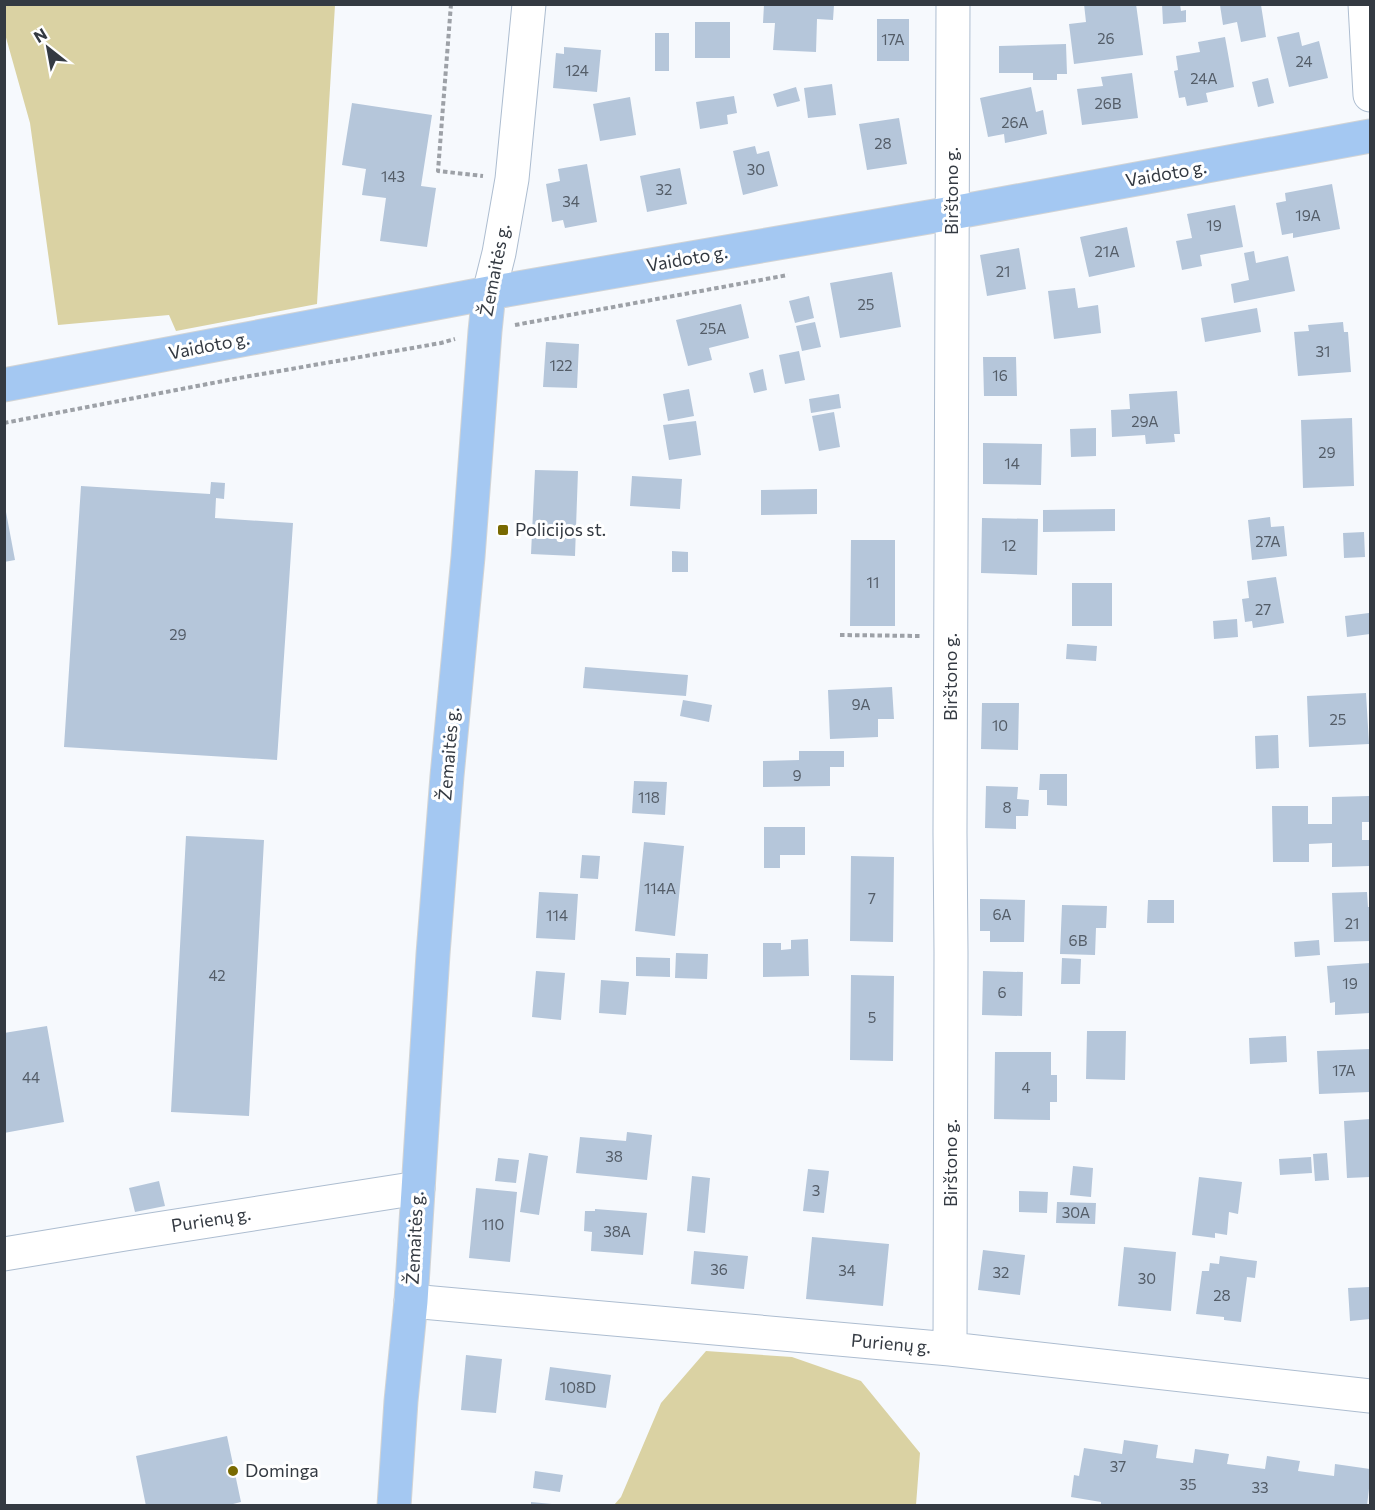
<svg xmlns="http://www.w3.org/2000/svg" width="1375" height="1510" font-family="Commissioner,sans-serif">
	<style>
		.green { fill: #dad2a3 }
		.building { fill: #b5c6da }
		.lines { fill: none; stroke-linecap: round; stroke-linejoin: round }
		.minor-casing { stroke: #adbdd0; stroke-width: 35 }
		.major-casing { stroke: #d2d4d5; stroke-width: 35 }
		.path { stroke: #9da1a7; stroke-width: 4; stroke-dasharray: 4.5 3; stroke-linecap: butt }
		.minor { stroke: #fff; stroke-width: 33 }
		.major { stroke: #a4c8f2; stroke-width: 33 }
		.poi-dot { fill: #796a01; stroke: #fff; stroke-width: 2 }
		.labels { text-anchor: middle; stroke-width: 6; stroke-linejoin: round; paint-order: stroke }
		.number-label { font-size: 15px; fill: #545d68 }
		.street-label { font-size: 18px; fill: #343a42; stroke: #fff }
		.poi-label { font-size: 18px; fill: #343a42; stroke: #fff; text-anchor: start }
	</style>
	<rect width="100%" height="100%" fill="#f6f9fd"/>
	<path class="green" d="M5 4 335 5 317 304 176 331 169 315 58 325 30 123 5 34Z
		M706 1351 792 1357 861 1381 920 1453 916 1505H614L621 1497 661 1403Z"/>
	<path class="building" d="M764 4 834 5 833 20 817 19 816 52 773 50 775 23H763Z
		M1084 4H1136L1143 55 1074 64 1069 24 1086 22Z
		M1162 4H1180L1181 11 1186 10V22L1163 24Z
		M1220 5H1261L1266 37 1241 42 1237 22 1223 25Z
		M877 19H909V61H877Z
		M695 22H730V58H695Z
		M1299 32 1302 46 1319 41 1328 78 1289 87 1277 37Z
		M655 33H669V71H655Z
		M1225 37 1234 87 1206 93 1208 102 1187 106 1185 97 1179 98 1174 71 1178 70 1176 56 1200 52 1198 42Z
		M1066 44 1067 74H1057V80H1033V73H999V46Z
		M564 47 601 50 597 92 553 88 556 53 564 54Z
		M1132 73 1138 118 1082 125 1077 89 1103 86 1101 77Z
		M1268 78 1274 103 1258 107 1252 82Z
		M832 84 836 115 808 118 804 88Z
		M796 87 800 101 777 107 773 94Z
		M1031 87 1036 112 1043 110 1047 134 1005 143 1004 134 988 137 980 98Z
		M734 96 737 113 727 115 728 124 700 129 696 102Z
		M630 97 636 135 600 141 593 104Z
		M352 103 432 115 421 186 436 188 427 247 380 241 386 198 362 195 366 169 342 165Z
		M899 118 907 164 867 170 859 124Z
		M755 146 757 154 769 151 778 186 743 195 733 151Z
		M587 164 597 222 565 228 563 220 552 222 546 184 560 181 558 169Z
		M680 168 687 204 647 212 640 176Z
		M1332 184 1340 229 1293 238V233L1282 235 1276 203 1286 201 1285 193Z
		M1235 205 1243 247 1200 255 1202 266 1182 270 1176 241 1192 238 1187 214Z
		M1127 227 1135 267 1089 277 1080 237Z
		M1019 248 1026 289 987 296 980 255Z
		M1254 251 1256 263 1288 256 1295 291 1234 303 1231 284 1249 280 1244 253Z
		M892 272 901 327 840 338 830 283Z
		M1075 288 1078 308 1098 305 1101 333 1054 339 1048 291Z
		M809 296 814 318 795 323 789 301Z
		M741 304 749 338 709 348 712 360 688 366 676 320Z
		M1257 308 1261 332 1205 342 1201 318Z
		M815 322 821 347 802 351 796 326Z
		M1343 322 1344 332H1348L1351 372 1298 376 1294 332 1309 331 1308 325Z
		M546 342 579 344 577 388 543 387Z
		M799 351 805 380 785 384 779 355Z
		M983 357H1016L1017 396H984Z
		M763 369 767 390 754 393 749 373Z
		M689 389 694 416 668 421 663 394Z
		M1177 391 1180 434H1174L1175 442 1146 444 1145 435 1112 437 1111 410 1130 409 1129 394Z
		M839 394 841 408 811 413 809 399Z
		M834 412 840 447 819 451 812 416Z
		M1352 418 1354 486 1303 488 1301 420Z
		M696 421 701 455 669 460 663 425Z
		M1096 428V456L1071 457 1070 429Z
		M983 443 1042 444 1041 485 983 484Z
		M535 470 578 471 575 556 531 554Z
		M632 476 682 479 680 509 630 506Z
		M211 482 225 483 224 499 216 498 215 518 293 523 277 760 64 747 81 486 210 494Z
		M817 489V514L761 515V490Z
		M1115 509V531L1043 532V510Z
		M4 512H6L15 560 4 562Z
		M1270 517 1271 527 1284 526 1287 556 1252 560 1248 520Z
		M982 518 1038 519 1037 575 981 573Z
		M1364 532 1365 557 1344 558 1343 533Z
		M851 540H895V626H850Z
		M672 551 688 552V572H672Z
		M1276 577 1284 623 1253 628 1252 621 1245 622 1242 599 1249 598 1247 581Z
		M1072 583H1112V626H1072Z
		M1369 613 1370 634 1347 637 1345 616Z
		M1237 619 1238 637 1214 639 1213 621Z
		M1067 644 1097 646 1096 661 1066 659Z
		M585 667 688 675 686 696 583 688Z
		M892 687 894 719H878V737L830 739 828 690Z
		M1366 693 1369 744 1309 747 1307 696Z
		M683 700 712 705 709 722 680 716Z
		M982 703H1019L1018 750 981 749Z
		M1278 735 1279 768 1256 769 1255 736Z
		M799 751H844V767H830V786L763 787V761L799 760Z
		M1040 774H1067V806L1047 805V790H1039Z
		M634 781 667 782 665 815 632 813Z
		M986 786 1018 787 1017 799 1029 800 1028 816H1016V829L985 828Z
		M1369 796V822H1362V840H1369L1370 866 1332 867V843L1309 844V862H1273L1272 806H1308V824H1332V797Z
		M764 827H805V855H780V868H764Z
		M186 836 264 840 249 1116 171 1112Z
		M644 842 684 846 675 936 635 931Z
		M582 855 600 856 598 879 580 878Z
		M851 856 894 857 893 942 850 941Z
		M539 892 578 894 575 940 536 938Z
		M1367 892 1368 907H1370V941L1334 942 1332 893Z
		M980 899 1025 900 1024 942H990V931H980Z
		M1148 900H1174V923H1147Z
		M1062 905 1107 906 1106 928H1096L1095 955 1060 954Z
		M808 939 809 976 763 977V943H781V950L791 949V940Z
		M1319 940 1320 955 1295 957 1294 942Z
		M676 953 708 954 707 979 675 978Z
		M636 957 670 958V977L636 976Z
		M1062 958 1081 959 1080 984H1061Z
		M1370 963V1013L1335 1015V1002L1330 1003 1327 966Z
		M536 971 565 973 561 1020 532 1017Z
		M983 971 1023 972 1022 1016 982 1015Z
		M851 975 894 976 893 1061 850 1060Z
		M601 980 629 982 626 1015 599 1013Z
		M47 1026 64 1122 4 1133V1033Z
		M1087 1031H1126L1125 1080 1086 1079Z
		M1286 1036 1287 1062 1250 1064 1249 1038Z
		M1370 1049V1092L1319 1094 1317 1051Z
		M995 1052H1051V1075H1057V1102H1050V1120L994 1119Z
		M1370 1119V1177L1347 1178 1344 1121Z
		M627 1132 652 1135 647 1180 576 1173 580 1137 626 1141Z
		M529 1153 548 1156 539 1215 520 1212Z
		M1327 1153 1329 1180 1315 1181 1313 1154Z
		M1311 1157 1312 1173 1280 1175 1279 1159Z
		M498 1158 519 1160 516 1183 495 1181Z
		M1073 1166 1093 1168 1091 1197 1070 1195Z
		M808 1169 829 1171 824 1213 803 1211Z
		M692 1176 710 1178 705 1233 687 1231Z
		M1199 1177 1242 1182 1238 1214 1229 1212 1227 1235 1215 1233V1238L1192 1235Z
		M159 1181 165 1206 135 1212 129 1188Z
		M476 1188 517 1192 510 1262 469 1258Z
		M1019 1191 1048 1192 1047 1213 1019 1212Z
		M1057 1202 1096 1203 1095 1224 1056 1223Z
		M595 1209 647 1213 643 1255 591 1251 592 1232 584 1231 585 1211H595Z
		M812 1237 889 1244 883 1306 806 1299Z
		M1124 1247 1176 1252 1171 1311 1118 1306Z
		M983 1250 1025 1255 1020 1295 978 1290Z
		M694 1251 748 1256 744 1289 691 1284Z
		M1220 1256 1257 1261 1255 1278 1247 1277 1241 1322 1224 1320V1317L1196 1314 1202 1271H1209L1210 1263 1219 1264Z
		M1370 1287V1319L1350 1321 1348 1288Z
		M466 1355 502 1359 496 1413 461 1410Z
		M550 1367 611 1375 606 1408 545 1400Z
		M227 1436 241 1502 225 1506H146L136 1456Z
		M1124 1440 1158 1445 1156 1458 1193 1463 1195 1449 1229 1454 1227 1464 1265 1469 1267 1456 1300 1461 1298 1471 1334 1476 1335 1464 1370 1469V1480L1367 1506H1149L1136 1504V1506H1101V1502L1071 1497 1074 1475 1079 1476 1084 1448 1122 1454Z
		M535 1471 563 1475 560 1492 533 1488Z
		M531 1502 552 1504V1506H531Z"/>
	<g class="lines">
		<defs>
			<path id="minor" d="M1365 4 1370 95
				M489 293 499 253 512 179 529 4
				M4 1254 125 1234 418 1188
				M411 1301 950 1349 1370 1396
				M950 1349 951 953 950 833 953 4"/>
			<path id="major" d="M4 385 489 293 952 213 1370 136
				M394 1506 401 1401 411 1301 433 954 447 776 468 557 485 331 489 293"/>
		</defs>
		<use href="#minor" class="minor-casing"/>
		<use href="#major" class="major-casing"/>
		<path class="path" d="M451 4 438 171 483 176
			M515 325 788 275
			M4 423 239 378 441 343 455 339
			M840 635 921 636"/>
		<use href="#minor" class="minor"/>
		<use href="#major" class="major"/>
	</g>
	<g class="poi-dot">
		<rect x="497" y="524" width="12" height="12" rx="3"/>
		<circle cx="233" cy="1471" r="6"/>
	</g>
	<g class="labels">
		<g class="number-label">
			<text x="1106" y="44">26</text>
			<text x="893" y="45">17A</text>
			<text x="1304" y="67">24</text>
			<text x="577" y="76">124</text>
			<text x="1204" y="84">24A</text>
			<text x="1108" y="109">26B</text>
			<text x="1015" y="128">26A</text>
			<text x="883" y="149">28</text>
			<text x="756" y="175">30</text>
			<text x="393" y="182">143</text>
			<text x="664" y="195">32</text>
			<text x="571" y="207">34</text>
			<text x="1308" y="221">19A</text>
			<text x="1214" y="231">19</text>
			<text x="1107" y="257">21A</text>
			<text x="1003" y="277">21</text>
			<text x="866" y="310">25</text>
			<text x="713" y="334">25A</text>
			<text x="1323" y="357">31</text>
			<text x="561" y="371">122</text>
			<text x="1000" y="381">16</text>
			<text x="1145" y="427">29A</text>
			<text x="1327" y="458">29</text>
			<text x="1012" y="469">14</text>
			<text x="1268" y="547">27A</text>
			<text x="1009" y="551">12</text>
			<text x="873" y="588">11</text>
			<text x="1263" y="615">27</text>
			<text x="178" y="640">29</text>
			<text x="861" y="710">9A</text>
			<text x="1338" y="725">25</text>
			<text x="1000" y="731">10</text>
			<text x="797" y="781">9</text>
			<text x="649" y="803">118</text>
			<text x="1007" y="813">8</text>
			<text x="660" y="894">114A</text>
			<text x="872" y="904">7</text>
			<text x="1002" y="920">6A</text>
			<text x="557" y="921">114</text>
			<text x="1352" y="929">21</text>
			<text x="1078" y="946">6B</text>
			<text x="217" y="981">42</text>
			<text x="1350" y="989">19</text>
			<text x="1002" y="998">6</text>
			<text x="872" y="1023">5</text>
			<text x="1344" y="1076">17A</text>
			<text x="31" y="1083">44</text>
			<text x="1026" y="1093">4</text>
			<text x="614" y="1162">38</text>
			<text x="816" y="1196">3</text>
			<text x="1076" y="1218">30A</text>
			<text x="493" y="1230">110</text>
			<text x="617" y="1237">38A</text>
			<text x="719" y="1275">36</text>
			<text x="847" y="1276">34</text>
			<text x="1001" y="1278">32</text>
			<text x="1147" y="1284">30</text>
			<text x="1222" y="1301">28</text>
			<text x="578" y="1393">108D</text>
			<text x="1118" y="1472">37</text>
			<text x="1188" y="1490">35</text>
			<text x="1260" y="1493">33</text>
		</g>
		<g class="street-label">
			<text transform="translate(1166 174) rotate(-10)" y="6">Vaidoto g.</text>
			<text transform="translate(952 191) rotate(-90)" y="6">Birštono g.</text>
			<text transform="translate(687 259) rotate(-10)" y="6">Vaidoto g.</text>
			<text transform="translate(495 270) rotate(-79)" y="6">Žemaitės g.</text>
			<text transform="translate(209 346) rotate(-11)" y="6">Vaidoto g.</text>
			<text transform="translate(951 677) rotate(-90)" y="6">Birštono g.</text>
			<text transform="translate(449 754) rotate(-85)" y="6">Žemaitės g.</text>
			<text transform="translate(951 1163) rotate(-90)" y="6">Birštono g.</text>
			<text transform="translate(211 1220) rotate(-9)" y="6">Purienų g.</text>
			<text transform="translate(415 1238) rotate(-87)" y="6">Žemaitės g.</text>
			<text transform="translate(891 1344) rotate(5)" y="6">Purienų g.</text>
		</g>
		<g class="poi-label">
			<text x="515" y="536">Policijos st.</text>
			<text x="245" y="1477">Dominga</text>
		</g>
	</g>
	<rect width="1375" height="1510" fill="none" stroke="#343a42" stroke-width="12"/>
	<g transform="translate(48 48) rotate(329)" stroke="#ffffff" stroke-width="4.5" paint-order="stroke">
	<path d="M0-4.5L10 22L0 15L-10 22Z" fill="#343a42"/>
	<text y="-9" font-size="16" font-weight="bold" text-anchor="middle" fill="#343a42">N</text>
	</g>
</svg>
